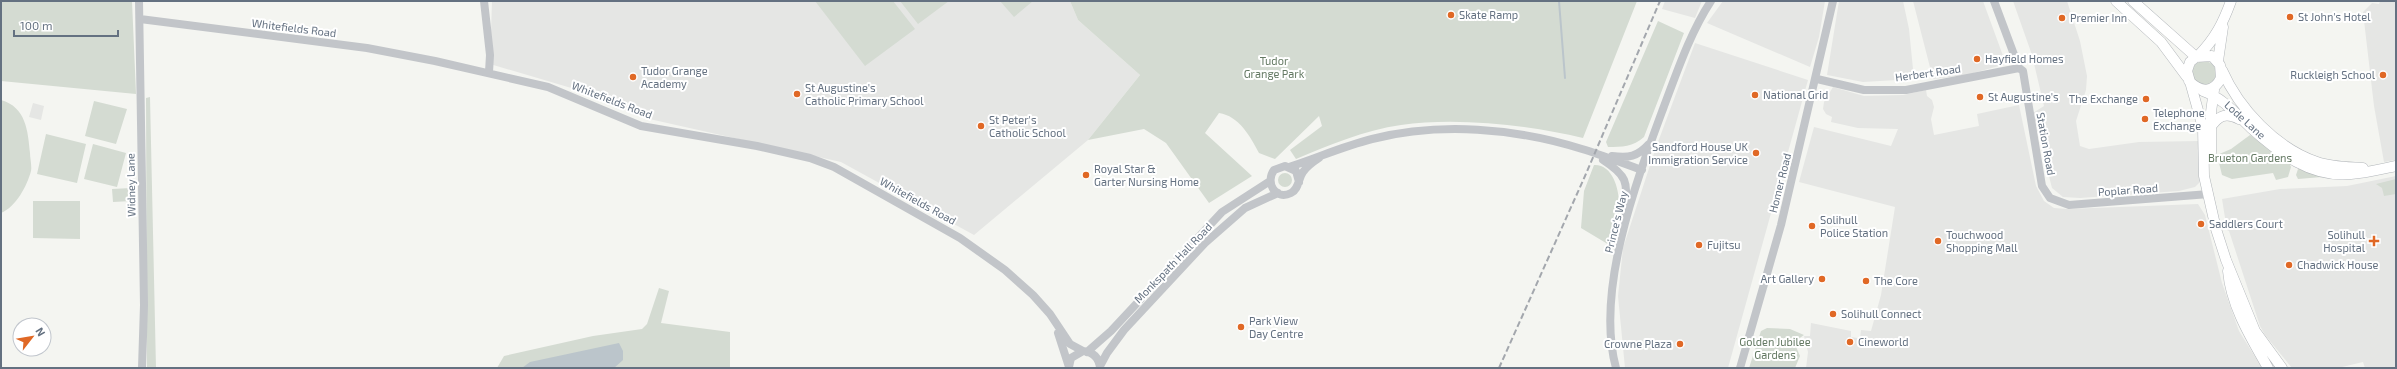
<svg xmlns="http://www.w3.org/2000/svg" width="2397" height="369" font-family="'Exo 2',sans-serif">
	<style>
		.built { fill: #e5e6e4 }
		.green { fill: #d4dbd2 }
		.water { fill: #bbc5cb }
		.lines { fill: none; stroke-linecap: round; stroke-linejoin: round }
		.stream { stroke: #bbc5cb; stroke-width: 2 }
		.major-casing { stroke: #b3b7bb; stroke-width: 11 }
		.minor { stroke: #c2c5c9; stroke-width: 8 }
		.major { stroke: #fff; stroke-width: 10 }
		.rail { stroke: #a3a7ad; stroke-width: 2; stroke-dasharray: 6 3; stroke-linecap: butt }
		.poi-dot { fill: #e06825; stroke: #fff; stroke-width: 1.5 }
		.labels { text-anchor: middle; stroke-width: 4; stroke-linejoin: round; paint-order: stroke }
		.poi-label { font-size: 11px; fill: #647181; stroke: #fff; text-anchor: start }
		.street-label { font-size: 11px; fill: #647181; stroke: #fff }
		.park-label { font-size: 11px; fill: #647963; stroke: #fff }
	</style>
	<rect width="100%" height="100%" fill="#f4f5f1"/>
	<path class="built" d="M492 1H1070L1078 20 1140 75 1088 140 974 235 841 162 645 118 578 90 490 64Z
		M1665 1H1702L1695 18 1662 9Z
		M1723 1H1825L1819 37 1810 67 1707 23Z
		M1839 1H1903L1909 29 1914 79 1863 82 1827 75Z
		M1913 1H1983L2006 64 1966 75 1933 79Z
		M2013 1H2067L2080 41 2087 76 2086 90 2076 121 2080 146 2089 149 2139 142 2200 141 2199 183 2195 187 2179 191 2080 198 2063 197 2052 188 2033 113 2044 106 2032 55Z
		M2380 1H2396V160L2384 162 2374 106 2363 12 2372 3 2379 4Z
		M1695 43 1808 80 1728 368H1625L1618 296 1623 248 1655 150Z
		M1833 87 1864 96 1903 95 1926 90 1927 96 1932 100 1934 107 1931 119 1934 135 1979 126 1977 114 2019 105 2036 186 2044 201 2054 208 2067 209 2198 204 2205 215 2222 283 2239 331 2262 368H1806L1808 352 1804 336H1810L1811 323 1851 331V337L1857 338H1860L1861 330 1871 331 1881 295 1895 207 1799 182 1814 127 1891 146 1898 129 1858 128 1831 122 1832 117 1826 114 1823 109 1824 102Z
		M33 103 44 106 41 120 29 117Z
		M2396 176V368H2365L2363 362 2338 368H2292L2265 335 2260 326 2229 231 2227 230 2222 199 2280 189 2347 186Z"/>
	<path class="green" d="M1 1H132L136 94 1 81Z
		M815 1H893L915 29 865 66Z
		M900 1H949L918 24Z
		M1000 1H1033L1014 17Z
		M1070 1H1637L1583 138C1528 125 1457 117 1401 125 1365 130 1329 145 1296 159L1290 150 1322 126 1319 116 1275 159 1259 153C1250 136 1239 116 1219 113L1205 133 1252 176 1209 203 1166 143 1144 129 1088 140 1140 75 1078 20Z
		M1658 21 1684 33 1644 137C1633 147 1622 147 1608 147L1606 142Z
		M2192 73a12 12 0 1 1 24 0a12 12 0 1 1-24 0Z
		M150 97 156 368H147L146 98Z
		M1 100C26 107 28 131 30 153 30 158 32 166 31 171 27 186 16 207 1 213Z
		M94 101 127 109 116 144 85 136Z
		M46 134 86 144 77 183 37 174Z
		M2250 135 2289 162 2291 167 2288 177 2276 180 2273 173 2232 179 2222 175 2217 155 2231 149Z
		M93 144 126 153 117 187 84 179Z
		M1594 165C1612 164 1619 188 1619 203 1620 216 1614 233 1611 246L1581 228 1584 191Z
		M2299 166 2322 177 2298 179 2296 175Z
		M1278 180a7 7 0 1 1 14 0a7 7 0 1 1-14 0Z
		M2396 179V194L2384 196 2382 188 2376 184Z
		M131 188 132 201 113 202 112 189Z
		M33 201H80V239L33 238Z
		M659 288 669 291 661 323 730 332V368H497L504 356 593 336 642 329 647 324Z
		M1767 328 1790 329 1804 335 1794 342 1800 356 1795 368H1749L1761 331Z"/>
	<path class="water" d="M619 343 623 351V360L614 368H522L530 362Z"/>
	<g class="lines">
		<path class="stream" d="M1559 1 1565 78"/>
		<defs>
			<path id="major" d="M2116 1 2161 42 2187 77
				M2133 1 2196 57
				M2198 56C2215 39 2223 23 2231 1
				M2218 61 2223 27
				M2222 70C2239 109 2276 148 2317 162 2331 167 2348 167 2363 168
				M2189 81C2200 92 2213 94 2221 78L2220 65 2212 56 2196 57 2190 62 2187 71 2203 128 2204 176 2216 229 2226 260 2255 331 2282 368
				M2203 91C2223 98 2236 114 2251 128 2279 153 2311 178 2351 174 2366 173 2381 169 2396 166
				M2210 128C2218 116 2225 112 2239 119
				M2211 153V112L2214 90
				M2228 271C2231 306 2251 338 2268 368"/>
		</defs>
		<use href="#major" class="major-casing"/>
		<path class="minor" d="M139 1 144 305 142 368
			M484 1 490 55 489 72
			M1994 1 2019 68 2023 71 2042 186 2050 198 2069 205 2209 194
			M140 19 367 48 435 61 548 87 641 126 757 146 810 158 834 167 960 238 1005 270 1033 295 1050 314 1070 344 1083 351
			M1817 79 1864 90H1906L2019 68
			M1612 156C1629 158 1637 157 1649 144
			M1603 160C1629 177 1627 182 1625 212
			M1289 167C1317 158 1344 146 1372 139 1440 122 1515 128 1582 149 1602 155 1622 163 1642 170
			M1299 182 1296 171 1285 166 1274 170C1265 182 1275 201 1291 193 1299 189 1298 179 1303 172 1307 166 1313 162 1319 158
			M1058 333 1069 367
			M1087 352 1111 331 1222 212 1270 181
			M1100 366 1107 353 1124 330 1205 243 1245 208 1278 193
			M1069 367 1071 358 1083 351C1094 352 1099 358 1100 368
			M1616 368C1595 291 1636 182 1663 109 1677 72 1690 33 1711 1
			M1740 368 1781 225 1833 1"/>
		<use href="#major" class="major"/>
		<path class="rail" d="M1499 368 1585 176 1660 1"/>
	</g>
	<g class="poi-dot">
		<circle cx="1451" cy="15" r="4"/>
		<circle cx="2290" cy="17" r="4"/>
		<circle cx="2062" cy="18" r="4"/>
		<circle cx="1977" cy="59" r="4"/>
		<circle cx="2383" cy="75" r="4"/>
		<circle cx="633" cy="77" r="4"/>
		<circle cx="797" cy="94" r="4"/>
		<circle cx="1755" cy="95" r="4"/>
		<circle cx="1980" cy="97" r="4"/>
		<circle cx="2146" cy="99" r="4"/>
		<circle cx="2145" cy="119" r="4"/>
		<circle cx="981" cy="126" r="4"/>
		<circle cx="1756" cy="153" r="4"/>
		<circle cx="1086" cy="175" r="4"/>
		<circle cx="2201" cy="224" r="4"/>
		<circle cx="1812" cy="226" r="4"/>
		<circle cx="1938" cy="241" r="4"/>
		<path d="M2372 235h4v4h4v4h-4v4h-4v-4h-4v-4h4z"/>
		<circle cx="1699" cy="245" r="4"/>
		<circle cx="2289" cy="265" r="4"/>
		<circle cx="1822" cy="279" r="4"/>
		<circle cx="1866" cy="281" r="4"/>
		<circle cx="1833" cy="314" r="4"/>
		<circle cx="1241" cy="327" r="4"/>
		<circle cx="1850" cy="342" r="4"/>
		<circle cx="1680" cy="344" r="4"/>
	</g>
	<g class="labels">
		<g class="poi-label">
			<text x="1459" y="19">Skate Ramp</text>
			<text x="2298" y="21">St John's Hotel</text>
			<text x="2070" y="22">Premier Inn</text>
			<text x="1985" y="63">Hayfield Homes</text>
			<text x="641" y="75">Tudor Grange<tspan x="641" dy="13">Academy</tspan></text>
			<text x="2375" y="79" text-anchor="end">Ruckleigh School</text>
			<text x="805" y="92">St Augustine's<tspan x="805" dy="13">Catholic Primary School</tspan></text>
			<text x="1763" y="99">National Grid</text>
			<text x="1988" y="101">St Augustine's</text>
			<text x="2138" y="103" text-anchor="end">The Exchange</text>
			<text x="2153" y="117">Telephone<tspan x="2153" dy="13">Exchange</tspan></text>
			<text x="989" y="124">St Peter's<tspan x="989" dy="13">Catholic School</tspan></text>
			<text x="1748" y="151" text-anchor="end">Sandford House UK<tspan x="1748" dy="13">Immigration Service</tspan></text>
			<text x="1094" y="173">Royal Star &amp;<tspan x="1094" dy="13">Garter Nursing Home</tspan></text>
			<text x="1820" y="224">Solihull<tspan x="1820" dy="13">Police Station</tspan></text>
			<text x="2209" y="228">Saddlers Court</text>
			<text x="1946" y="239">Touchwood<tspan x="1946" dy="13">Shopping Mall</tspan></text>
			<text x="2365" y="239" text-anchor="end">Solihull<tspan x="2365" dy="13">Hospital</tspan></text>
			<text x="1707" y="249">Fujitsu</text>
			<text x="2297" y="269">Chadwick House</text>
			<text x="1814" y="283" text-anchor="end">Art Gallery</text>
			<text x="1874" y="285">The Core</text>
			<text x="1841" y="318">Solihull Connect</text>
			<text x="1249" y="325">Park View<tspan x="1249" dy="13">Day Centre</tspan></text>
			<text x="1858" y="346">Cineworld</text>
			<text x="1672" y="348" text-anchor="end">Crowne Plaza</text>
		</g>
		<g class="street-label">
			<text transform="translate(294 28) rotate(7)" y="4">Whitefields Road</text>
			<text transform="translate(1928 73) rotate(-8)" y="4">Herbert Road</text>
			<text transform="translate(612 100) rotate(21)" y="4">Whitefields Road</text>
			<text transform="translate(2245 120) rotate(42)" y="4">Lode Lane</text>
			<text transform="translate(2046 144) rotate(80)" y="4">Station Road</text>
			<text transform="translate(1780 183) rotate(-76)" y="4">Homer Road</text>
			<text transform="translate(131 185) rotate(-91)" y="4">Widney Lane</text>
			<text transform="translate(2128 190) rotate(-4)" y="4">Poplar Road</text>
			<text transform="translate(918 201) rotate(29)" y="4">Whitefields Road</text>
			<text transform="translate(1616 222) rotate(-76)" y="4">Prince's Way</text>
			<text transform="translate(1173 263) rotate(-46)" y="4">Monkspath Hall Road</text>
		</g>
		<g class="park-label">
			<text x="1274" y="65">Tudor<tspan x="1274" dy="13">Grange Park</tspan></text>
			<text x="2250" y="162">Brueton Gardens</text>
			<text x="1775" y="346">Golden Jubilee<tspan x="1775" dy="13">Gardens</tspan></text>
		</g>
	</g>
	<rect width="2397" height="369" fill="none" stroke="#647181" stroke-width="4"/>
	<g transform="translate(32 337) rotate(59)"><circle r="19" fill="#ffffff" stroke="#c1c6cd"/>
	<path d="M0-3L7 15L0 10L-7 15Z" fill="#e06825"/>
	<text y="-6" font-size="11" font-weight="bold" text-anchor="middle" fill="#647181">N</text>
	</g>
	<path d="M14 30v6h104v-6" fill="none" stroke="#647181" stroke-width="2"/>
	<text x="20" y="30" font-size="12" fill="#647181" stroke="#ffffff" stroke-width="3" paint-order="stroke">100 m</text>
</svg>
